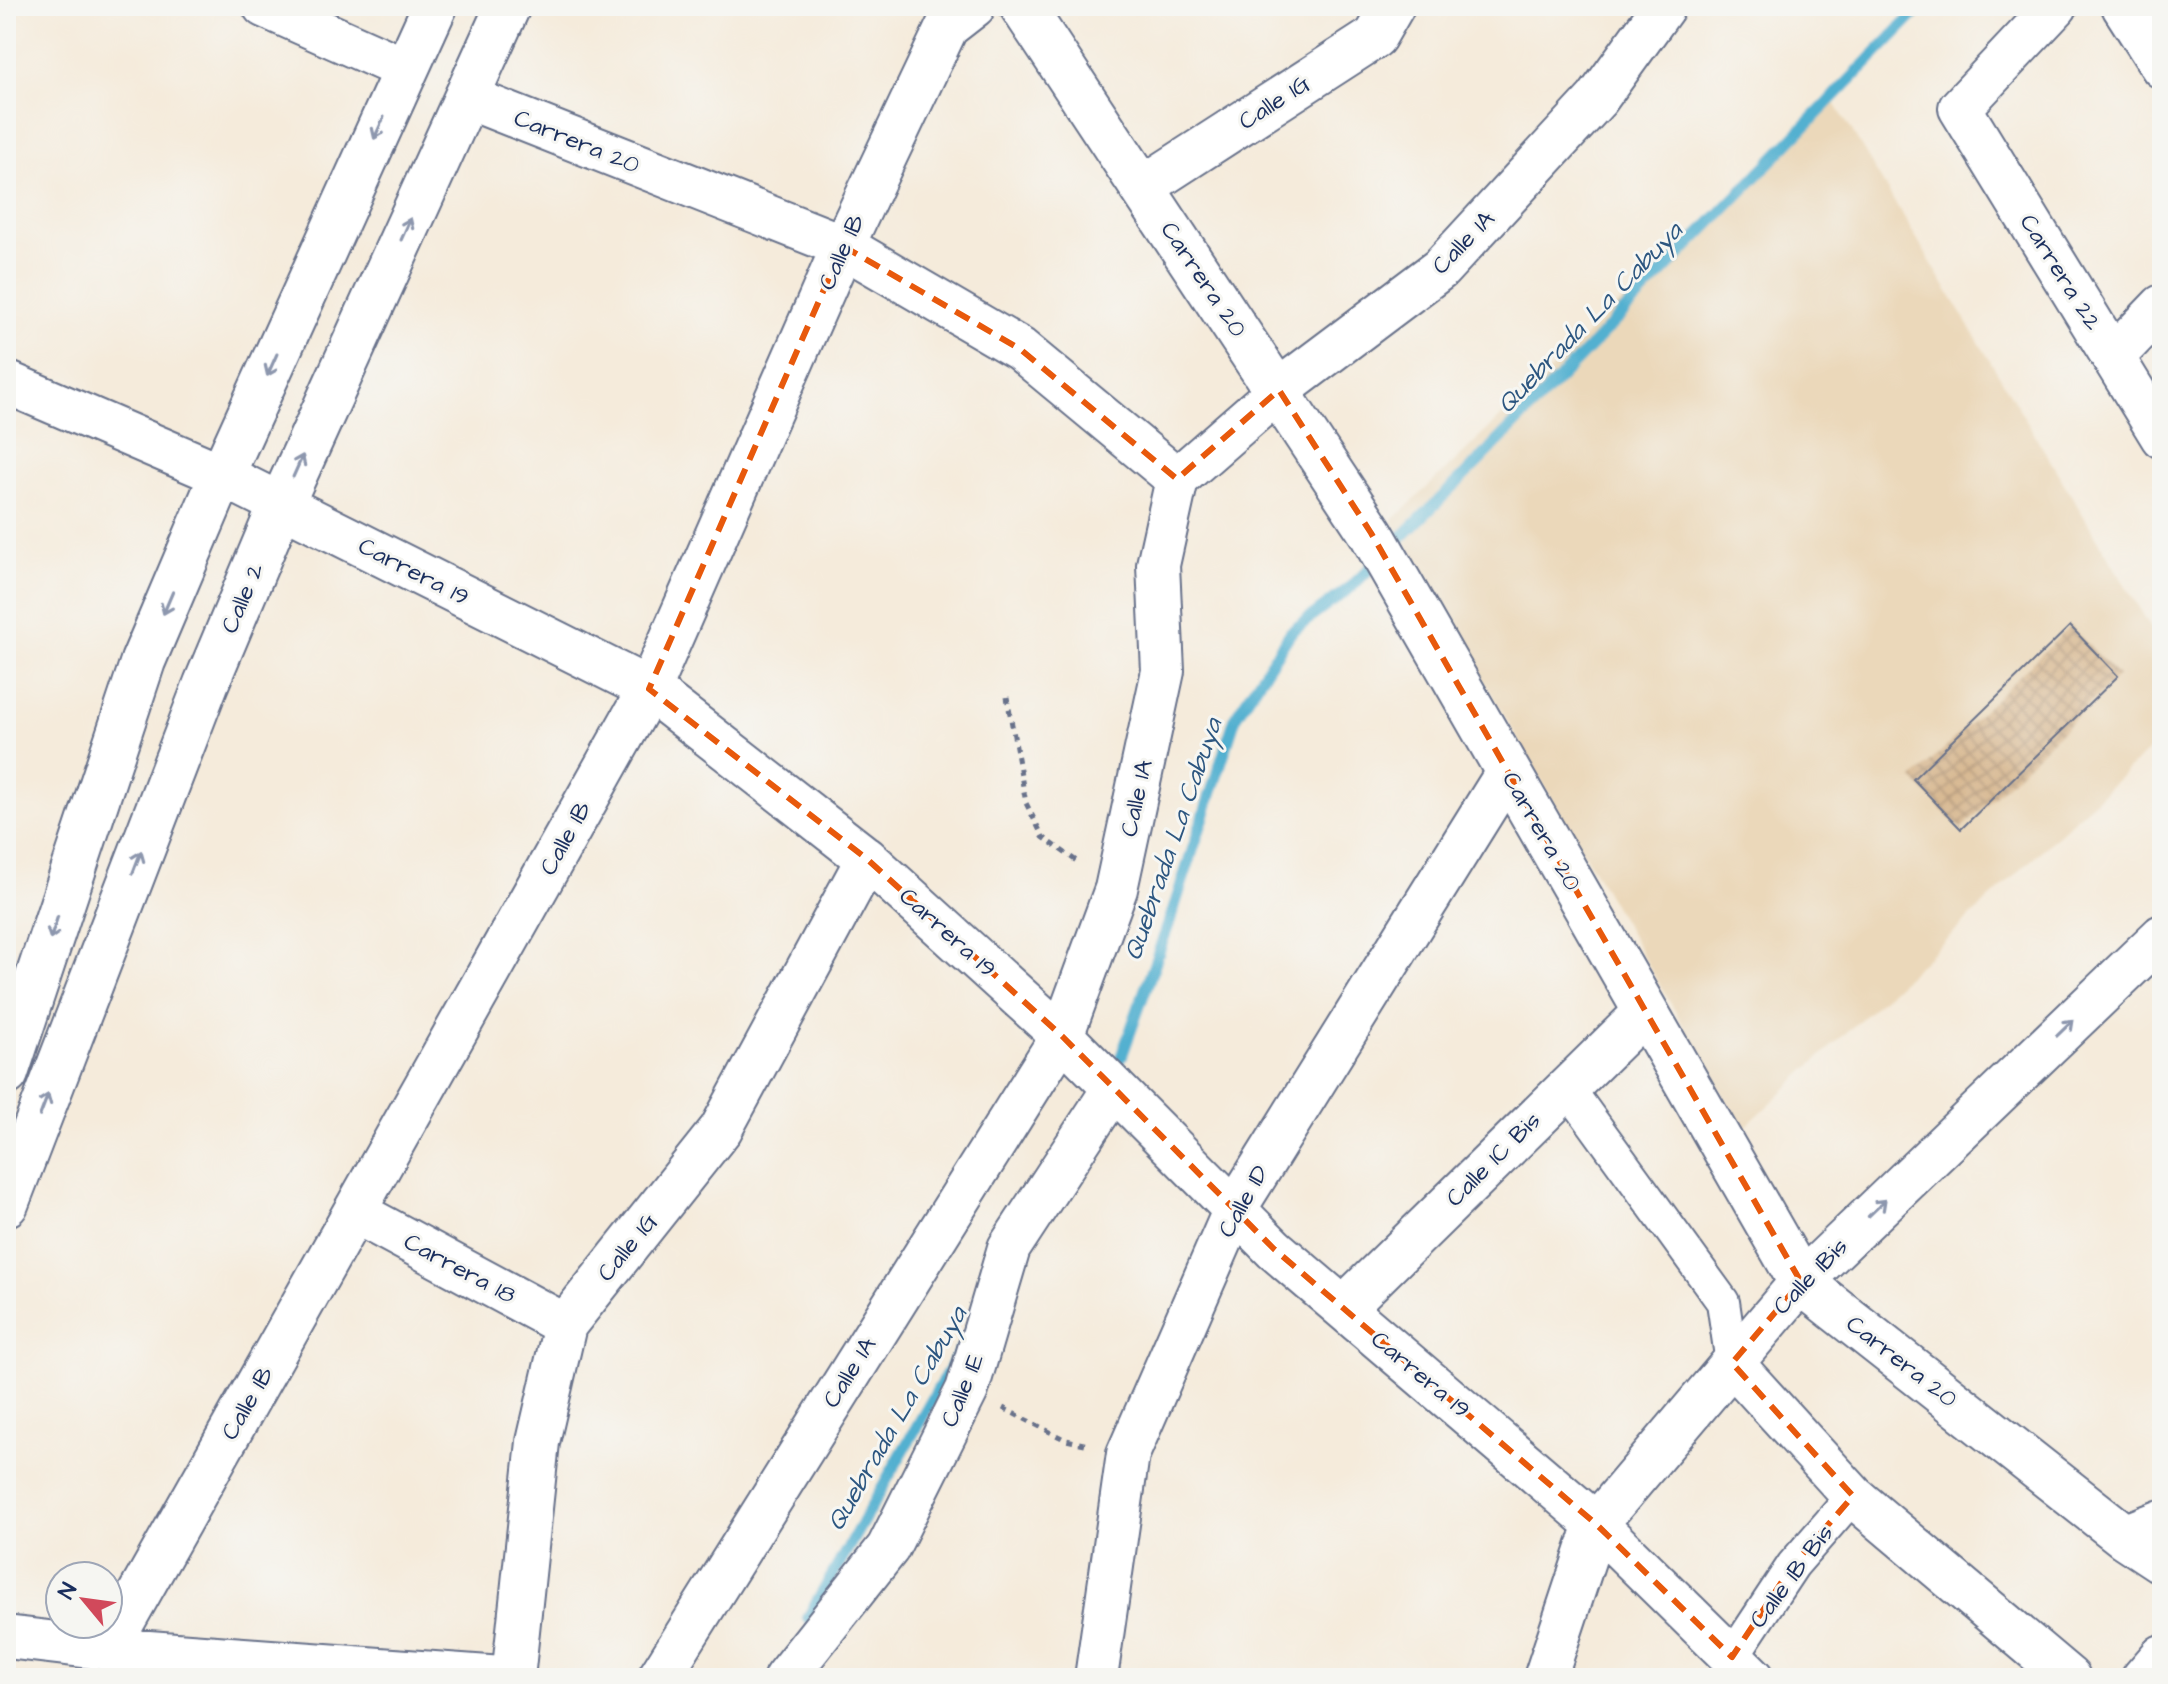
<svg xmlns="http://www.w3.org/2000/svg" width="2168" height="1684" font-family="'Architects Daughter',sans-serif">
	<style>
		.built { fill: #ebd8ba }
		.lines { fill: none; stroke-linecap: round; stroke-linejoin: round }
		.stream { stroke: #52b0d0; stroke-width: 12 }
		.building { fill: url(#building-cross-hatch) }
		.pedestrian-casing { stroke: #67718a; stroke-width: 36 }
		.minor-casing { stroke: #67718a; stroke-width: 46 }
		.tertiary-casing { stroke: #67718a; stroke-width: 48 }
		.path { stroke: #67718a; stroke-width: 5; stroke-dasharray: 6 6; stroke-linecap: butt }
		.pedestrian { stroke: #fff; stroke-width: 32 }
		.minor { stroke: #fff; stroke-width: 42 }
		.tertiary { stroke: #fff; stroke-width: 44 }
		.oneway { stroke: #8d97ae }
		.marked { fill: none; stroke: #e8590c; stroke-width: 6; stroke-dasharray: 16 10; stroke-linejoin: round }
		.labels { text-anchor: middle; stroke-width: 6; stroke-linejoin: round; paint-order: stroke }
		.street-label { font-size: 24px; fill: #1b2f5e; stroke: #f6f6f2 }
		.water-label { font-size: 26px; font-style: italic; fill: #2c5680; stroke: #f6f6f2 }
	</style>
	<defs>
		<pattern id="building-cross-hatch" width="8" height="8" patternUnits="userSpaceOnUse" patternTransform="scale(2)"><rect width="8" height="8" fill="#d8b993"/><path d="M0 0l8 8M0 8l8-8" fill="none" stroke="#b99f81"/></pattern>
	</defs>
	<rect width="100%" height="100%" fill="#f6f6f2"/>
	<filter id="ink" filterUnits="userSpaceOnUse"><feTurbulence type="fractalNoise" baseFrequency=".0125" numOctaves="2"/><feDisplacementMap in="SourceGraphic" scale="16" xChannelSelector="R" yChannelSelector="G"/><feConvolveMatrix kernelMatrix="1 2 1 2 8 2 1 2 1" color-interpolation-filters="sRGB"/></filter>
	<filter id="wash" filterUnits="userSpaceOnUse"><feTurbulence type="fractalNoise" baseFrequency=".006" numOctaves="4" result="noise"/><feDisplacementMap in="SourceGraphic" scale="32" xChannelSelector="R" yChannelSelector="G"/><feGaussianBlur stdDeviation="1.8" result="paint"/><feColorMatrix in="noise" values="0 0 0 0 0 0 0 0 0 0 0 0 0 0 0 0 0 1.4 0 .05"/><feComposite in="paint" operator="in"/></filter>
	<g filter="url(#wash)">
		<rect width="100%" height="100%" fill="#f5ebdb"/>
		<path class="built" d="M1833 100 2162 646V738L1743 1129 1392 521Z"/>
		<g class="lines">
			<path class="stream" d="M1111 1077 1122 1055 1169 923 1236 716 1291 632 1351 587 1477 463 1922 6
				M808 1618 961 1349"/>
		</g>
		<g id="blocks">
			<path class="building" d="M2070 626 2118 676 1961 829 1913 779Z"/>
		</g>
	</g>
	<g filter="url(#ink)">
		<use href="#blocks" fill-opacity="0" stroke="#67718a" stroke-width="2"/>
		<g class="lines">
			<defs>
				<path id="pedestrian" d="M1567 1087 1723 1302 1732 1363
					M1732 1657 1793 1565 1853 1496"/>
				<path id="minor" d="M264 6 405 69
					M2056 6 1960 108 2162 437
					M2123 6 2162 67
					M466 97 843 246 1020 349 1177 479
					M1143 187 1375 37 1393 6
					M2113 357 2162 306
					M6 382 222 475 649 689 867 859 1062 1036 1274 1249 1596 1524 1753 1678
					M355 1212 565 1325
					M1343 1308 1645 1012
					M1732 1363 1853 1496 2069 1678
					M2124 1536 2162 1521
					M6 1637 108 1649 502 1678
					M108 1649 649 689 843 246 947 27 974 6
					M513 1678 538 1442 565 1325 721 1129 867 859
					M659 1678 1062 1036 1116 889 1163 671 1158 565 1177 479 1279 390 1440 269 1597 99 1664 6
					M785 1678 888 1548 967 1390 1009 1248 1114 1088
					M1096 1678 1128 1454 1235 1209 1508 771
					M1545 1678 1596 1524 1801 1282 2162 936
					M2143 1678 2162 1656"/>
				<path id="tertiary" d="M1022 6 1371 533 1801 1282 2124 1536 2162 1561
					M6 1073 143 661 222 475 435 6
					M6 1204 206 684 281 505 508 6"/>
			</defs>
			<use href="#pedestrian" class="pedestrian-casing"/>
			<use href="#minor" class="minor-casing"/>
			<use href="#tertiary" class="tertiary-casing"/>
			<path class="path" d="M1007 697 1026 803 1043 837 1079 863
				M1003 1408 1066 1440 1089 1445"/>
			<use href="#pedestrian" class="pedestrian"/>
			<use href="#minor" class="minor"/>
			<use href="#tertiary" class="tertiary"/>
		</g>
		<defs><path id="oneway-shaft" d="M-6 0H5M1.5-3L5.5 0L1.5 3" fill="none" stroke-width="1.6" stroke-linecap="round" stroke-linejoin="round" transform="scale(2)"/></defs>
		<g class="oneway">
			<use href="#oneway-shaft" transform="translate(379 128) rotate(114)"/>
			<use href="#oneway-shaft" transform="translate(406 229) rotate(-66)"/>
			<use href="#oneway-shaft" transform="translate(272 365) rotate(114)"/>
			<use href="#oneway-shaft" transform="translate(298 466) rotate(-66)"/>
			<use href="#oneway-shaft" transform="translate(168 603) rotate(113)"/>
			<use href="#oneway-shaft" transform="translate(137 862) rotate(-69)"/>
			<use href="#oneway-shaft" transform="translate(54 928) rotate(108)"/>
			<use href="#oneway-shaft" transform="translate(2065 1028) rotate(-44)"/>
			<use href="#oneway-shaft" transform="translate(44 1105) rotate(-69)"/>
			<use href="#oneway-shaft" transform="translate(1877 1208) rotate(-44)"/>
		</g>
	</g>
	<path class="marked" d="M843 246 1020 349 1177 479 1279 390 1371 533 1801 1282 1732 1363 1853 1496 1793 1565 1732 1657 1596 1524 1274 1249 1062 1036 867 859 649 689Z"/>
	<g class="labels">
		<g class="street-label">
			<text transform="translate(1274 102) rotate(-33)" y="8">Calle 1G</text>
			<text transform="translate(577 141) rotate(22)" y="8">Carrera 20</text>
			<text transform="translate(1463 242) rotate(-46)" y="8">Calle 1A</text>
			<text transform="translate(841 252) rotate(-66)" y="8">Calle 1B</text>
			<text transform="translate(2061 272) rotate(58)" y="8">Carrera 22</text>
			<text transform="translate(1204 279) rotate(56)" y="8">Carrera 20</text>
			<text transform="translate(414 571) rotate(27)" y="8">Carrera 19</text>
			<text transform="translate(242 598) rotate(-67)" y="8">Calle 2</text>
			<text transform="translate(1136 798) rotate(-78)" y="8">Calle 1A</text>
			<text transform="translate(1542 831) rotate(60)" y="8">Carrera 20</text>
			<text transform="translate(565 838) rotate(-61)" y="8">Calle 1B</text>
			<text transform="translate(948 932) rotate(42)" y="8">Carrera 19</text>
			<text transform="translate(1493 1159) rotate(-45)" y="8">Calle 1C Bis</text>
			<text transform="translate(1243 1201) rotate(-61)" y="8">Calle 1D</text>
			<text transform="translate(627 1247) rotate(-51)" y="8">Calle 1G</text>
			<text transform="translate(460 1268) rotate(28)" y="8">Carrera 18</text>
			<text transform="translate(1810 1276) rotate(-46)" y="8">Calle 1Bis</text>
			<text transform="translate(1902 1361) rotate(38)" y="8">Carrera 20</text>
			<text transform="translate(849 1372) rotate(-58)" y="8">Calle 1A</text>
			<text transform="translate(1421 1374) rotate(40)" y="8">Carrera 19</text>
			<text transform="translate(962 1390) rotate(-68)" y="8">Calle 1E</text>
			<text transform="translate(247 1403) rotate(-60)" y="8">Calle 1B</text>
			<text transform="translate(1791 1576) rotate(-53)" y="8">Calle 1B Bis</text>
		</g>
		<g class="water-label">
			<text transform="translate(1589 317) rotate(-46)" y="9">Quebrada La Cabuya</text>
			<text transform="translate(1172 839) rotate(-71)" y="9">Quebrada La Cabuya</text>
			<text transform="translate(896 1418) rotate(-60)" y="9">Quebrada La Cabuya</text>
		</g>
	</g>
	<rect width="2168" height="1684" fill="none" stroke="#f6f6f2" stroke-width="32"/>
	<g transform="translate(84 1600) rotate(299)"><circle r="38" fill="#f6f6f2" stroke="#9ea6b7" stroke-width="2"/>
	<path d="M0-6L14 30L0 20L-14 30Z" fill="#d1495b"/>
	<text y="-12" font-size="22" font-weight="bold" text-anchor="middle" fill="#1b2f5e">N</text>
	</g>
</svg>
